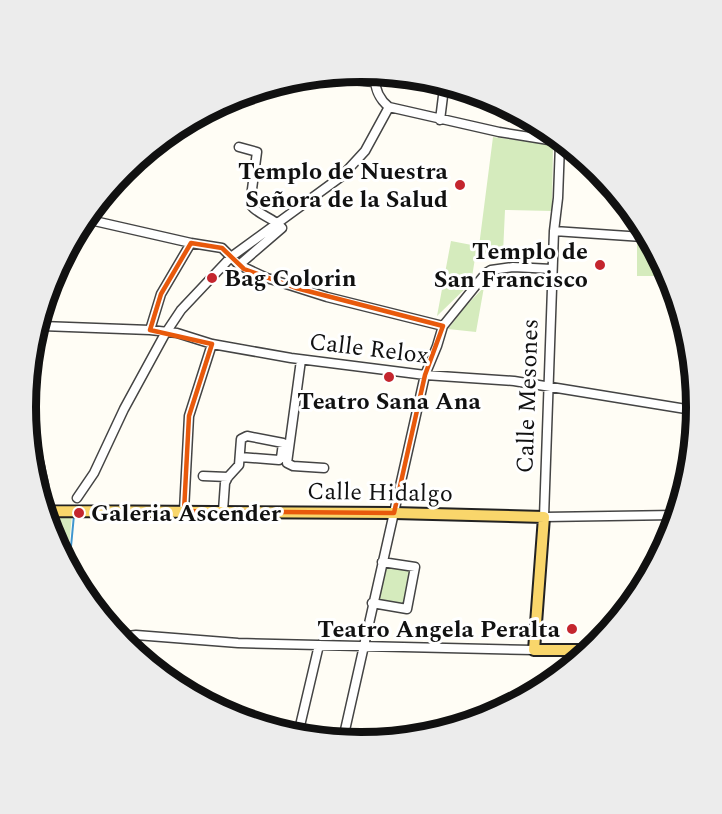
<svg xmlns="http://www.w3.org/2000/svg" width="722" height="814" font-family="Spectral,serif">
	<style>
		.green { fill: #d5ebbd }
		.lines { fill: none; stroke-linecap: round; stroke-linejoin: round }
		.stream { stroke: #3f96cf; stroke-width: 2 }
		.minor-casing { stroke: #444; stroke-width: 11 }
		.major-casing { stroke: #222; stroke-width: 14 }
		.minor { stroke: #fff; stroke-width: 8 }
		.major { stroke: #f9d66b; stroke-width: 10 }
		.marked { fill: none; stroke: #e8590c; stroke-width: 4.5; stroke-linejoin: round }
		.poi-dot { fill: #c4262e; stroke: #fff; stroke-width: 2 }
		.labels { text-anchor: middle; stroke-width: 6; stroke-linejoin: round; paint-order: stroke }
		.poi-label { font-size: 24px; font-weight: bold; fill: #111; stroke: #fff; text-anchor: end }
		.street-label { font-size: 24px; fill: #111; stroke: #fff }
		.rim { fill: none; stroke: #111; stroke-width: 8 }
	</style>
	<rect width="100%" height="100%" fill="#fffdf5"/>
	<path class="green" d="M493 137 553 145 552 211 505 210 503 253 478 254Z
		M451 241 477 246 471 283 437 316Z
		M637 241H646L669 276H637Z
		M484 287 476 332 448 329 465 307Z
		M59 514 72 515 68 557 72 567 56 543Z
		M382 562 415 567 407 609 372 603Z"/>
	<g class="lines">
		<path class="stream" d="M404 84 405 80
			M74 515 70 557 80 579"/>
		<defs>
			<path id="minor" d="M375 74C374 87 379 99 389 107L499 132 555 141
				M330 78 374 82
				M440 120 444 88
				M560 144 558 198 554 231 544 517 675 515
				M90 220 191 243 222 248 239 265 267 278 327 297 443 326
				M554 231 643 237
				M239 265 282 228C273 217 257 215 250 204L257 152 239 147
				M42 326 150 330 177 333 212 344 291 358 425 375 514 381 692 410
				M150 330 161 294 191 243
				M167 331 181 310 231 257 342 176 365 151 389 107
				M301 360 287 463 293 466 324 468
				M692 383V429
				M26 404 44 485V502
				M203 476 228 477
				M77 498 94 473 124 409 166 332
				M184 511 189 416 212 344
				M223 511 225 483 228 477 239 465 241 439 247 436 283 443 281 458 279 460 240 457
				M372 603 407 609 415 567 382 562
				M119 637 136 635 238 643 534 650
				M299 730 319 645
				M343 739 425 375 437 346 443 326 486 273 491 270 513 267 552 269"/>
			<path id="major" d="M49 511 394 513 544 517 534 650H590
				M49 511 52 536"/>
		</defs>
		<use href="#minor" class="minor-casing"/>
		<use href="#major" class="major-casing"/>
		<use href="#minor" class="minor"/>
		<use href="#major" class="major"/>
	</g>
	<path class="marked" d="M191 243 222 248 244 269 296 288 443 326 425 375 394 513 184 511 189 416 212 344 150 330 161 294Z"/>
	<g class="poi-dot">
		<circle cx="460" cy="185" r="6"/>
		<circle cx="600" cy="265" r="6"/>
		<circle cx="212" cy="278" r="6"/>
		<circle cx="389" cy="377" r="6"/>
		<circle cx="79" cy="513" r="6"/>
		<circle cx="572" cy="629" r="6"/>
	</g>
	<g class="labels">
		<g class="poi-label">
			<text x="448" y="179">Templo de Nuestra<tspan x="448" dy="28">Señora de la Salud</tspan></text>
			<text x="588" y="259">Templo de<tspan x="588" dy="28">San Francisco</tspan></text>
			<text x="224" y="286" text-anchor="start">Bag Colorin</text>
			<text x="389" y="409" text-anchor="middle">Teatro Sana Ana</text>
			<text x="91" y="521" text-anchor="start">Galeria Ascender</text>
			<text x="560" y="637">Teatro Angela Peralta</text>
		</g>
		<g class="street-label">
			<text transform="translate(369 348) rotate(7)" y="8">Calle Relox</text>
			<text transform="translate(527 396) rotate(-88)" y="8">Calle Mesones</text>
			<text transform="translate(380 492) rotate(1)" y="8">Calle Hidalgo</text>
		</g>
	</g>
	<path d="M0 0H722V814H0ZM36 407a325 325 0 1 1 650 0a325 325 0 1 1-650 0Z" fill="#ececec" fill-rule="evenodd"/>
	<path class="rim" d="M36 407a325 325 0 1 1 650 0a325 325 0 1 1-650 0Z"/>
</svg>
